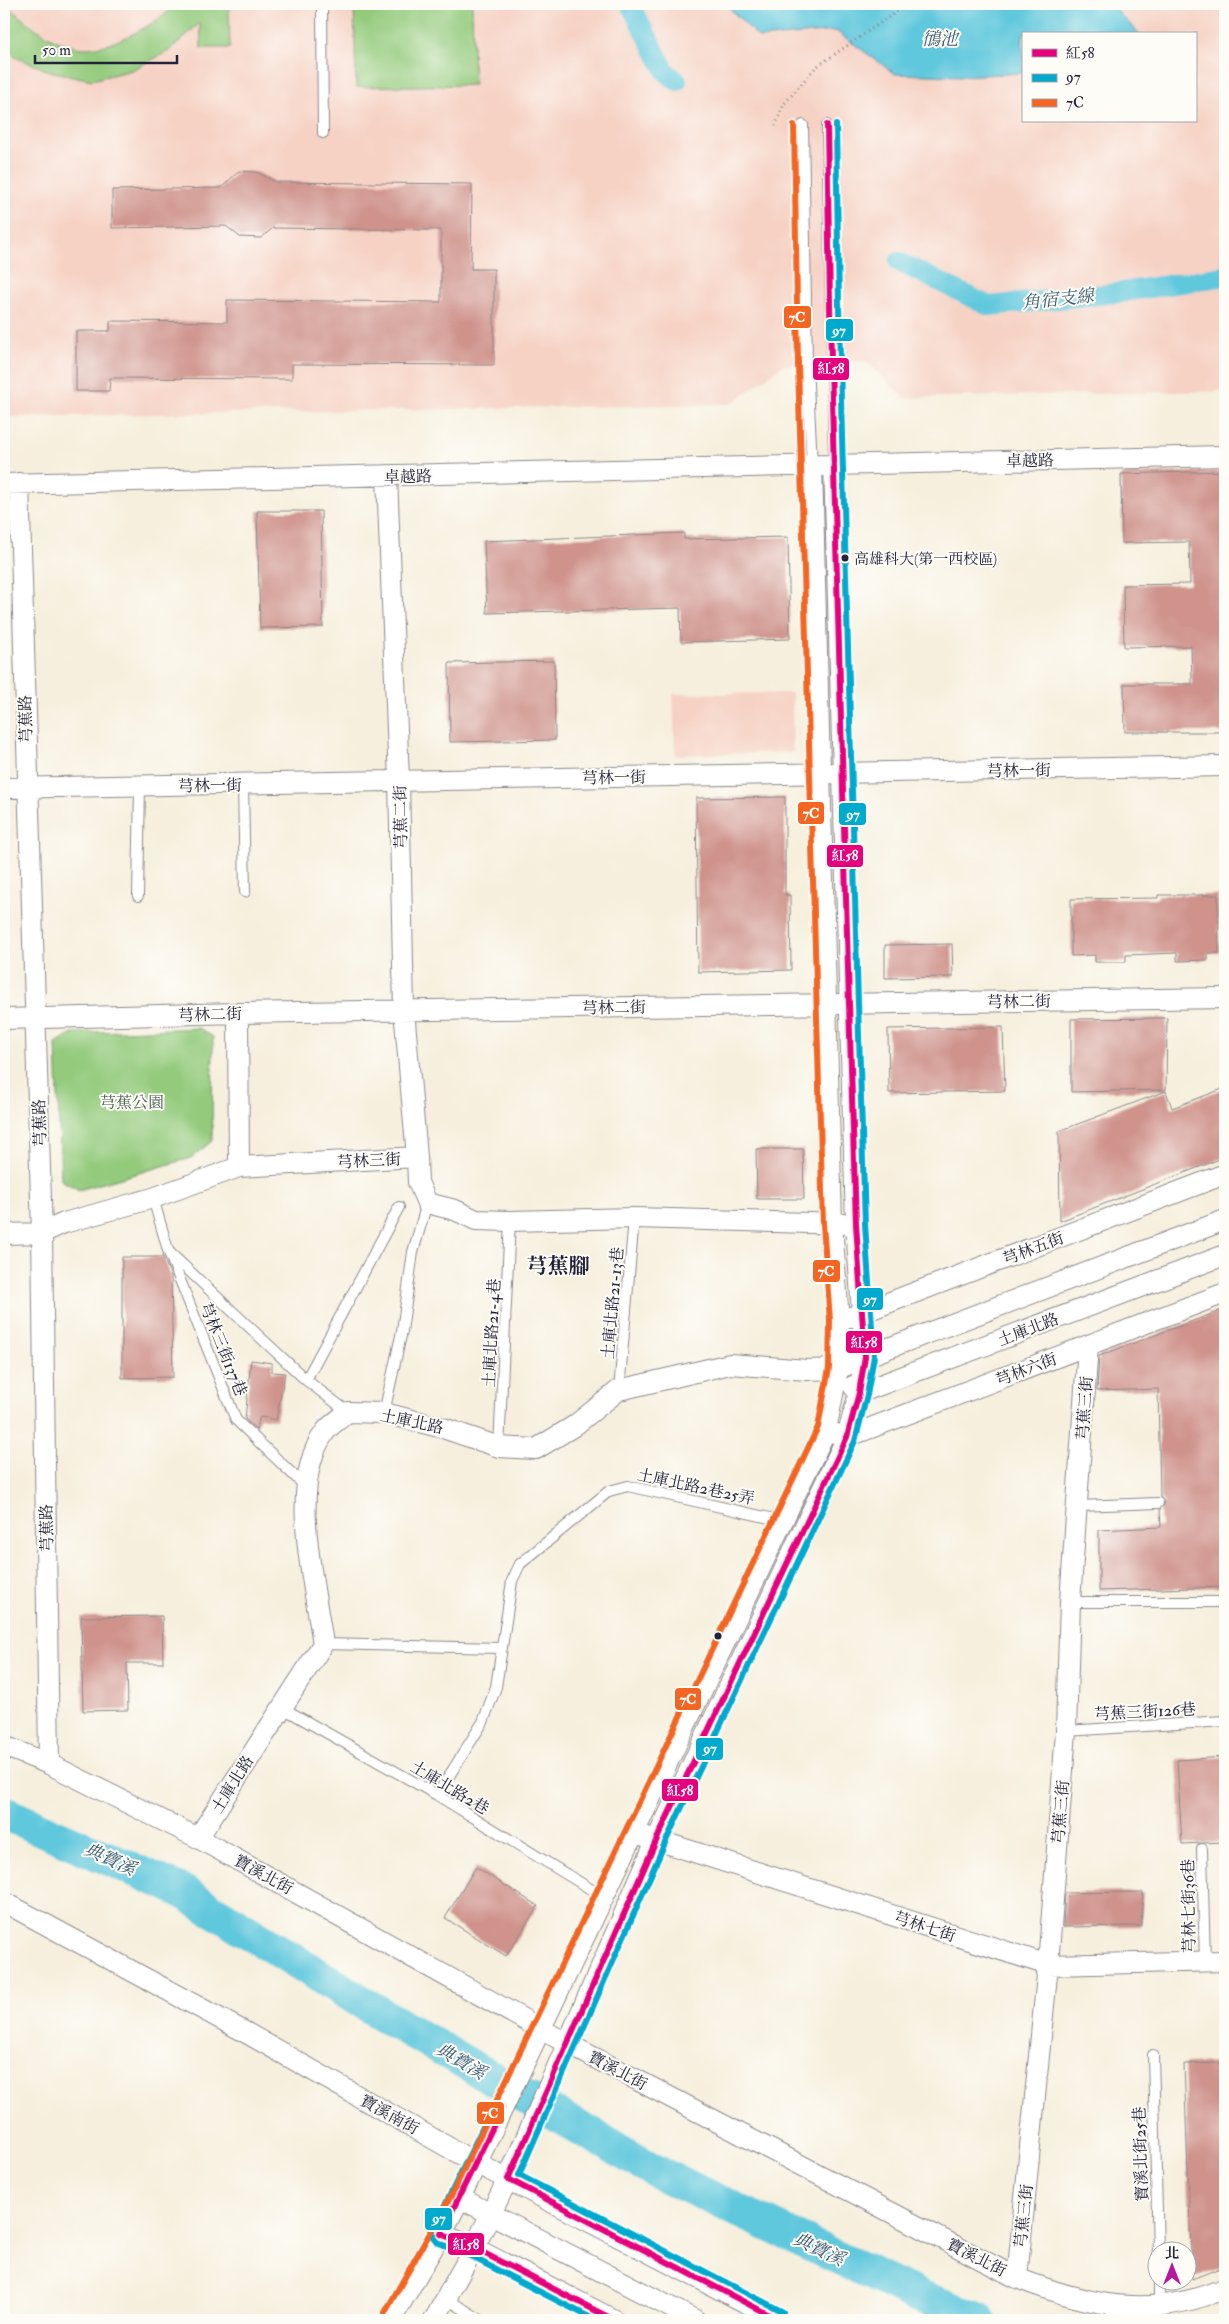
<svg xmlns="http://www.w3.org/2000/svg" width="1229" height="2324" font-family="'IM FELL Double Pica','Noto Serif TC',serif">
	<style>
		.built { fill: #f6d2c4; fill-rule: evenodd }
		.green { fill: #93ca7c; stroke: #5a765c }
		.water { fill: #60c8dd; stroke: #41758c }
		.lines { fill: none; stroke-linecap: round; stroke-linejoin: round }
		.canal { stroke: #60c8dd; stroke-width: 20 }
		.river { stroke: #60c8dd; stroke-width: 34 }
		.building { fill: #cf938c }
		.service-casing { stroke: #8c888c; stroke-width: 12 }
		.minor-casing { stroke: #8c888c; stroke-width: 22 }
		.path { stroke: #8c888c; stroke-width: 3; stroke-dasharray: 1 4; stroke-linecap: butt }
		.service { stroke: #fff; stroke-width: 10 }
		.minor { stroke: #fff; stroke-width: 20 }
		.bus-1-casing { stroke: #fdfcf7; stroke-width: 10 }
		.bus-2-casing { stroke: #fdfcf7; stroke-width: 10 }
		.bus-3-casing { stroke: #fdfcf7; stroke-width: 10 }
		.bus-1 { stroke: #e5007d; stroke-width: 6 }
		.bus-2 { stroke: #00a9ce; stroke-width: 6 }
		.bus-3 { stroke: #f26522; stroke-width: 6 }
		.bus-dot { fill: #22223b; stroke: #fdfcf7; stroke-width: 2 }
		.labels { text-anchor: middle; stroke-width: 4; stroke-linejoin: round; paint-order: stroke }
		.bus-label { font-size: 15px; fill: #22223b; stroke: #fdfcf7; text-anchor: start }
		.street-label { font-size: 16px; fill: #22223b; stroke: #fdfcf7 }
		.park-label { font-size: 16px; fill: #4a5d52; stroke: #fdfcf7 }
		.water-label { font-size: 18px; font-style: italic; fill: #385c74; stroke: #fdfcf7 }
		.district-label { font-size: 21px; font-weight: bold; fill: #22223b; stroke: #fdfcf7 }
		.line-badge { stroke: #fdfcf7; stroke-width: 2 }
		.badge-label { font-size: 14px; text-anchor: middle; font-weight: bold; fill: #fff }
	</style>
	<rect width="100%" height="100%" fill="#fdfcf7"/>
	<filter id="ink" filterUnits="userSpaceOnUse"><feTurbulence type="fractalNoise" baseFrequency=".02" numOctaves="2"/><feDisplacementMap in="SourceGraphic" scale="10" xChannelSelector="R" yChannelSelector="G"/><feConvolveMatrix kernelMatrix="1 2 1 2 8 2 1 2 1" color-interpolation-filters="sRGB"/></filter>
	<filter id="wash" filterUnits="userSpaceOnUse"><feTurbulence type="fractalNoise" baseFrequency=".0096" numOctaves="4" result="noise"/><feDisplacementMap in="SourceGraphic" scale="20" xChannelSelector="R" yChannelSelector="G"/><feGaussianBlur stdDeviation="1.12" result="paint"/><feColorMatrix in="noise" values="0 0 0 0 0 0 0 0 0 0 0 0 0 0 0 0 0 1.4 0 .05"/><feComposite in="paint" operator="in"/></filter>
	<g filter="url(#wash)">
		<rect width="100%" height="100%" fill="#f6efdd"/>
		<path class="built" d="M4 4H1225V391L905 398 866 361 783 365 731 404 4 417ZM1023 34H1195V121H1023Z
			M792 693 793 752 675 755 673 694Z"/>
		<path class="green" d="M4 4H7C25 23 57 47 85 48 114 48 157 23 177 4H229L230 48H201L200 23 169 51 132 70 92 80 49 71 15 57 4 45Z
			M354 4H472L474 85 356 87Z
			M199 1028 213 1037 212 1141 191 1158 79 1190 61 1180 56 1043 72 1033Z"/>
		<path class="water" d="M725 4H1110L1140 34H1023V73L962 76 895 74 836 31 759 38Z"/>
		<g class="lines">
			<path class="canal" d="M630 4 666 72 677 81
				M899 262 989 306 1117 293 1225 276"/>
			<path class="river" d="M4 1813 180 1890 401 2026 655 2171 912 2293 980 2320"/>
		</g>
		<g id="blocks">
			<path class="building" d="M239 171 257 172 276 182 472 184 471 269H494V365L292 364V379L110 378 109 391H76V331H110V321L227 322V300L441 302V230L273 228 261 238 240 237 226 226 112 228V190L221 188Z
				M1225 471V732H1125L1124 684H1192L1191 646 1124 647 1123 585 1190 584 1189 542 1122 543 1121 474Z
				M257 511H321L323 627 260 628Z
				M684 533V539L788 537 790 639 681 642 680 608 487 613 484 541Z
				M554 661 555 740 450 742 449 663Z
				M785 797V895H790L791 970 698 972 696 798Z
				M1158 895H1218L1219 953H1208V960L1177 961V953L1126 955V962H1095V955L1071 956V899L1158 898Z
				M952 944 953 977 885 978V945Z
				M1167 1018 1166 1090 1071 1092V1019Z
				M1003 1027 1005 1091 889 1093 888 1029Z
				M1225 1088V1157L1060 1221 1059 1131 1166 1091 1172 1108Z
				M756 1149H803L804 1199H757Z
				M122 1257H163L171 1276 173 1377 122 1378Z
				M1225 1309V1587L1099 1591V1530L1161 1527 1160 1509 1165 1503 1160 1497 1158 1389 1097 1391 1099 1356Z
				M251 1360 272 1363V1372L285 1373 276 1420 260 1417 256 1429 245 1419Z
				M162 1616 163 1663H127L128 1710 83 1711 81 1617Z
				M1225 1757V1842L1182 1844 1177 1760Z
				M476 1867 538 1906 506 1956 445 1918Z
				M1143 1892 1141 1926 1063 1927 1065 1893Z
				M1225 2063V2266L1192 2279 1184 2064Z"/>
		</g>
	</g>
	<g filter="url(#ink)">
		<use href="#blocks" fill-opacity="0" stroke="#8c888c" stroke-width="1"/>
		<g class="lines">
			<defs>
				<path id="service" d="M322 4 323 133
					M803 125 807 364 812 465
					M827 125 834 464
					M243 784 245 892
					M138 896 140 786
					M153 1198 168 1250 236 1420 306 1487
					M170 1253 306 1380 348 1412
					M306 1380 399 1207
					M619 1390 634 1218
					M384 1413 402 1331 413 1252 427 1203
					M499 1447 510 1221
					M1078 1506 1158 1503
					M1070 1602H1225
					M323 1644 501 1648
					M281 1707 437 1795 602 1896
					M1066 1731 1225 1721
					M437 1795 483 1722 496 1687 512 1581 520 1564 609 1491 628 1486 783 1521
					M1202 1849 1205 1962
					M1153 2055 1158 2252
					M1159 2282V2305
					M447 2299 481 2320"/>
				<path id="minor" d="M387 476 399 781 404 1010 417 1157
					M19 483 42 1233 49 1764
					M4 484 1225 456
					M4 788 1225 766
					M238 1013 239 1167
					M4 1019 238 1013 1225 998
					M4 1234 42 1233 64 1223 153 1198 239 1167 417 1157 418 1182 427 1203 455 1210 476 1220 510 1221 634 1218 846 1224
					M851 1317 1225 1174
					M853 1386 859 1393 1225 1255
					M837 1434 847 1437 1225 1293
					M4 1746 49 1764 198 1838 568 2044 1017 2278C1089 2306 1152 2320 1225 2288
					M644 1836 1048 1965 1225 1961
					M198 1838 323 1644C315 1585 287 1483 325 1432 330 1425 341 1418 348 1412L384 1413 443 1428 499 1447 536 1449 574 1426 619 1390 730 1364 807 1370 838 1369 865 1357 1225 1220
					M4 1902 243 2031 476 2163 779 2320
					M460 2198 695 2320
					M441 2234 474 2248 614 2320
					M1017 2278 1048 1965 1066 1731 1070 1602 1088 1346
					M391 2320 441 2234 460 2198 826 1430 838 1369 839 1321 832 1224 812 465
					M434 2320 474 2248 508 2179 656 1841 847 1437 859 1393 865 1357 856 1224 834 464"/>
			</defs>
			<use href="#service" class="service-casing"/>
			<use href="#minor" class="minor-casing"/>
			<path class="path" d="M775 126 784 104 816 67 908 4"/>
			<use href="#service" class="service"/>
			<use href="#minor" class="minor"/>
			<defs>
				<path id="bus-1" d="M502 2108 441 2234 474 2248 614 2320
					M779 2320 508 2179 656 1841 847 1437 859 1393 865 1357 856 1224 849 1004 831 364 827 125"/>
				<path id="bus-2" d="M494 2104 433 2230V2237L437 2242 470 2256 595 2320
					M783 2312 519 2175 664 1845 855 1441 867 1395 874 1356 865 1224 858 1004 840 364 836 125"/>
				<path id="bus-3" d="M383 2316 452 2194 818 1427 829 1368 830 1321 823 1224 798 364 794 125"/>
			</defs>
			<use href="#bus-1" class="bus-1-casing"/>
			<use href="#bus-2" class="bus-2-casing"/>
			<use href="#bus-3" class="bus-3-casing"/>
			<use href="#bus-1" class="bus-1"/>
			<use href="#bus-2" class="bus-2"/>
			<use href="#bus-3" class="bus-3"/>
		</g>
	</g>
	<g class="bus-dot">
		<circle cx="845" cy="558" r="4.5"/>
		<circle cx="718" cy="1636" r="4.5"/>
	</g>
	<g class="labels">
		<g class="bus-label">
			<text x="854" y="564">高雄科大(第一西校區)</text>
		</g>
		<g class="street-label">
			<text transform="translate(1030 460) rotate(-1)" y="6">卓越路</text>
			<text transform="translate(408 476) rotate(-1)" y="6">卓越路</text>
			<text transform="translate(25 719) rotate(-91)" y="6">芎蕉路</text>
			<text transform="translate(1019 770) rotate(-1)" y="6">芎林一街</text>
			<text transform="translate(614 777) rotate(-1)" y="6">芎林一街</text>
			<text transform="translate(210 785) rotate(-1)" y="6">芎林一街</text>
			<text transform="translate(400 817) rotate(-91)" y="6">芎蕉二街</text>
			<text transform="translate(1019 1001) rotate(-1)" y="6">芎林二街</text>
			<text transform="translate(614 1007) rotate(-1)" y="6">芎林二街</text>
			<text transform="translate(210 1014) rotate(-2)" y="6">芎林二街</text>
			<text transform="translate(39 1123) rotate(-92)" y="6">芎蕉路</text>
			<text transform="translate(369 1160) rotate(-3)" y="6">芎林三街</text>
			<text transform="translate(1033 1248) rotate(-21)" y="6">芎林五街</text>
			<text transform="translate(612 1303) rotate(-85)" y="6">土庫北路21-13巷</text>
			<text transform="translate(1028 1329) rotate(-21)" y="6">土庫北路</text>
			<text transform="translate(491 1333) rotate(-87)" y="6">土庫北路21-4巷</text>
			<text transform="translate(224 1349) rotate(68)" y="6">芎林三街137巷</text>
			<text transform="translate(1026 1369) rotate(-21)" y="6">芎林六街</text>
			<text transform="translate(1084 1408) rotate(-86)" y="6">芎蕉三街</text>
			<text transform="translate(412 1421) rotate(12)" y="6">土庫北路</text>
			<text transform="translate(696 1486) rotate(12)" y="6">土庫北路2巷25弄</text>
			<text transform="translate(46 1528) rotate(-91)" y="6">芎蕉路</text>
			<text transform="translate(1145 1711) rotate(-3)" y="6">芎蕉三街126巷</text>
			<text transform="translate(232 1784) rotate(-58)" y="6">土庫北路</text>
			<text transform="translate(450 1787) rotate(31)" y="6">土庫北路2巷</text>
			<text transform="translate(1060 1812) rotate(-85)" y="6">芎蕉三街</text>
			<text transform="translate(264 1874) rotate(29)" y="6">寶溪北街</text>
			<text transform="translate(1188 1906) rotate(-91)" y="6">芎林七街36巷</text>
			<text transform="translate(925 1926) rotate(18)" y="6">芎林七街</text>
			<text transform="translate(618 2070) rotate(28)" y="6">寶溪北街</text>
			<text transform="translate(390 2114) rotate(29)" y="6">寶溪南街</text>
			<text transform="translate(1140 2154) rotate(-92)" y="6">寶溪北街25巷</text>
			<text transform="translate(1023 2216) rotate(-84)" y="6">芎蕉三街</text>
			<text transform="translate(977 2257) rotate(27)" y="6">寶溪北街</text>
		</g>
		<g class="park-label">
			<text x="132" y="1108">芎蕉公園</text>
		</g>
		<g class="water-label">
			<text x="940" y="45">鴴池</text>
			<text transform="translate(1058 299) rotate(-6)" y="6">角宿支線</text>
			<text transform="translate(110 1859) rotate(24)" y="6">典寶溪</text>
			<text transform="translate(461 2061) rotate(30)" y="6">典寶溪</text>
			<text transform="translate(819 2249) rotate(25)" y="6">典寶溪</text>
		</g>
		<g class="district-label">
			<text x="558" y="1273">芎蕉腳</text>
		</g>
	</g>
	<g class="line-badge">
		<rect x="783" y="305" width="29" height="24" rx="5" fill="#f26522"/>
		<rect x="825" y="318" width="29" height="24" rx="5" fill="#00a9ce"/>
		<rect x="812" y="357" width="38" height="24" rx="5" fill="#e5007d"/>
		<rect x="797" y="801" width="28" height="24" rx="5" fill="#f26522"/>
		<rect x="838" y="802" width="29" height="24" rx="5" fill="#00a9ce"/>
		<rect x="826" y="844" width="38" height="24" rx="5" fill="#e5007d"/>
		<rect x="812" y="1259" width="29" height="24" rx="5" fill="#f26522"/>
		<rect x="856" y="1287" width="28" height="24" rx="5" fill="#00a9ce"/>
		<rect x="845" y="1330" width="38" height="24" rx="5" fill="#e5007d"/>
		<rect x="674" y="1687" width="28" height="24" rx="5" fill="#f26522"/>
		<rect x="695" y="1737" width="29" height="24" rx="5" fill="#00a9ce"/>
		<rect x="661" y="1778" width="38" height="24" rx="5" fill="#e5007d"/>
		<rect x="476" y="2101" width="29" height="24" rx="5" fill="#f26522"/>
		<rect x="424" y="2207" width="29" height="24" rx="5" fill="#00a9ce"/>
		<rect x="447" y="2232" width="38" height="24" rx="5" fill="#e5007d"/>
	</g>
	<g class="badge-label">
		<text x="797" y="322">7C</text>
		<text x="839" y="335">97</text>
		<text x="831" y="373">紅58</text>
		<text x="811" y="818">7C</text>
		<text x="853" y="819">97</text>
		<text x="845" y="860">紅58</text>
		<text x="826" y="1276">7C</text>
		<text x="870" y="1304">97</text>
		<text x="864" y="1347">紅58</text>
		<text x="688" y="1704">7C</text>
		<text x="710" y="1753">97</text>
		<text x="680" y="1795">紅58</text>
		<text x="490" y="2118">7C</text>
		<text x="439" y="2223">97</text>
		<text x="466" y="2249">紅58</text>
	</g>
	<rect width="1229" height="2324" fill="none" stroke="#fdfcf7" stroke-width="20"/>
	<rect x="1022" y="32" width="175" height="90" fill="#fdfcf7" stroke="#a5a5ac"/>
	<rect x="1032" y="49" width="25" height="8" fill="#e5007d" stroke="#a5a5ac"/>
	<text x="1066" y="58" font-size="15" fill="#22223b">紅58</text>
	<rect x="1032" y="74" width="25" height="8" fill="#00a9ce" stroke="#a5a5ac"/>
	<text x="1066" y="82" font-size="15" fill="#22223b">97</text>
	<rect x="1032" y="99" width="25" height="8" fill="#f26522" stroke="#a5a5ac"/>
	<text x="1066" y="108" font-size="15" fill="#22223b">7C</text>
	<g transform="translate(1172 2266)"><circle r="24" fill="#fdfcf7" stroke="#a5a5ac"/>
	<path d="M0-4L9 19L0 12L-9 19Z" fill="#b5179e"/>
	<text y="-8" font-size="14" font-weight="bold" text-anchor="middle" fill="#22223b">北</text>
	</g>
	<path d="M35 55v8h142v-8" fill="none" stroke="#22223b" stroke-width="2.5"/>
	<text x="42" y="55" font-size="15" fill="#22223b" stroke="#fdfcf7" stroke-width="4" paint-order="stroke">50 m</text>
</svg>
